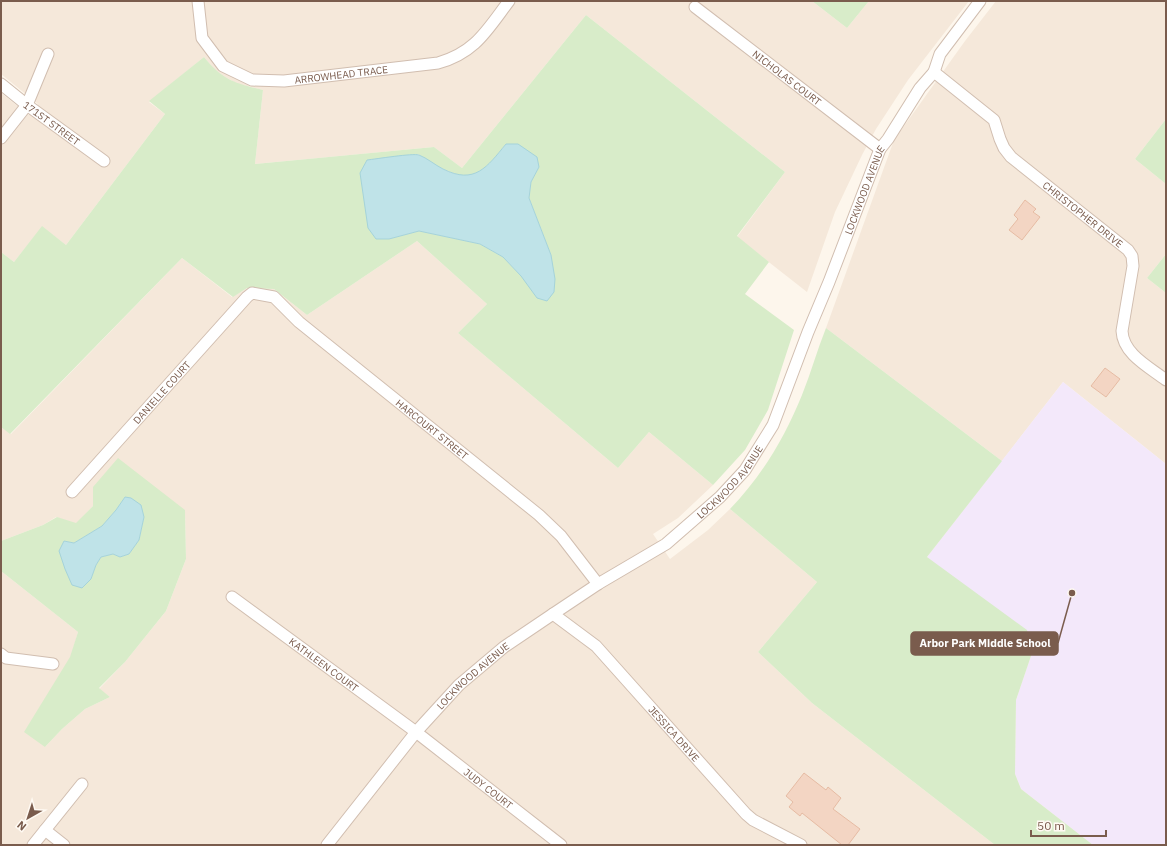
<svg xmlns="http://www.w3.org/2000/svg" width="1167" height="846" font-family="'IBM Plex Sans',sans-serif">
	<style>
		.residential { fill: #f5e8da }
		.education { fill: #f3e8fa }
		.green { fill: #d8ecc9; fill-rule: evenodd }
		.water { fill: #bfe3e8; stroke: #a5d3da }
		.building { fill: #f3d5c3; stroke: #e6bba3 }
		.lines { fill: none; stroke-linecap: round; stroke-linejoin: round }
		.minor-casing { stroke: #d1beb0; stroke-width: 13 }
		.minor { stroke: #fff; stroke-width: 11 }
		.labels { text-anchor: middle; stroke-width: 3.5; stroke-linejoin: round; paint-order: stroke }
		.street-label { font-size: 10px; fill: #7a5c4d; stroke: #fffaf3 }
		.leader { fill: none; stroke: #7a5c4d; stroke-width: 1.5 }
		.callout-dot { fill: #7a5c4d; stroke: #fffaf3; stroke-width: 1.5 }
		.callout { fill: #7a5c4d; stroke: #7a5c4d; stroke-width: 1.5 }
		.callout-label { font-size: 11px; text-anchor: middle; font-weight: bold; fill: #fff }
	</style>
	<rect width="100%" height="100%" fill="#fdf6ec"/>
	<path class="residential" d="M1 1H812L847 28 869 1H969L908 80 876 129 862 155 835 212 807 292 737 237 785 172 586 15 462 168 434 147 255 164 263 90 238 84 225 77 215 70 204 57 149 102 165 114 66 245 42 227 14 262 1 252V93L29 115 38 104 1 74Z
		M996 1H1166V119L1135 159 1166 184V254L1147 278 1166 293V464L1063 382 1002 461 826 328 894 140 965 41Z
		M417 241 487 304 458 333 618 468 649 432 713 485 695 502 678 518 653 534 670 559 708 530 730 509 817 582 758 652 812 703 995 845H1V571L78 632 45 747 62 729 85 709 110 697 99 689 125 662 166 611 186 559 185 510 93 506 76 524 56 517 43 525 1 541V427L11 434 182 258 232 297 247 288 274 289 307 315Z"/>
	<path class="education" d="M1063 382 1166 464V845H1093L1021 789 1015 774 1016 700 1032 653 927 557Z"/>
	<path class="green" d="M812 1H869L847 28Z
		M586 15 785 172 737 236 769 262 745 294 794 330 768 410 745 450 713 485 649 432 618 468 458 333 487 304 417 241 307 315 274 289 247 288 233 297 182 258 10 434 1 427V252L14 262 42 226 66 245 165 114 149 101 204 57C223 80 234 83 263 90L255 164 434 147 462 168ZM506 144 539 167 531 182 529 198 551 255 521 276 503 257 480 244 419 231 389 239 418 154C432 163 458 181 475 174 486 170 499 153 506 144Z
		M1166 119V184L1135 159Z
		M1166 254V293L1147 278Z
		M826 328 1002 461 927 557 1027 630 1032 653 1016 700 1015 774 1021 789 1093 845H995L812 703 758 652 817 582 730 509C762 476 785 437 802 395 811 373 817 350 826 328Z
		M118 458 185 510 186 559 166 611 125 662 99 688 110 697 85 709 62 729 45 747 24 732 70 657 78 632 1 571V541L43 525 57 517 76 523 93 506V487ZM125 497 144 517 139 540 129 554 120 557 113 554 101 557 96 565 91 579 64 541 74 543 102 526 116 510Z"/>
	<path class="water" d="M506 144H518L537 157 539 167 531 182 529 198 551 255 555 279 554 292 547 301 537 298 521 276 503 257 480 244 419 231 389 239H376L368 228 360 173 367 160C376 159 413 153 419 155 427 158 435 165 443 169 475 185 487 167 506 144Z
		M125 497 131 498 141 505 144 517 139 540 129 554 120 557 113 554 101 557 96 565 91 579 82 588 72 585 65 569 59 551 64 541 74 543 102 526 116 510Z"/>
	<path class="building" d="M1025 200 1036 209 1033 212 1040 217 1022 240 1009 230 1018 219 1014 215Z
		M1105 368 1120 379 1106 397 1091 386Z
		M804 773 826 790 828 787 841 798 833 809 860 829 848 845H842L802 813 800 816 789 807 793 802 786 796Z"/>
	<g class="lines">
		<defs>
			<g id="minor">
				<path id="s1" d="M198 1 202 38 223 66 252 80 284 81 438 63C475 53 487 30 509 1"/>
				<path id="s2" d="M695 7 880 149"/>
				<path id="s3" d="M934 72 994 120 1000 139 1004 148 1011 157 1128 250 1132 256 1133 266 1122 331C1123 354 1149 367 1166 380"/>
				<path id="s4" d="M1 84 27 105 104 161"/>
				<path d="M1 138 27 105 48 54"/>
				<path id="s5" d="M72 492 247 297 252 293 274 297 299 322 539 515 561 536 598 584"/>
				<path id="s6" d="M232 597 416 732 561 845"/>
				<path id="s7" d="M553 614 596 646 746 814 753 820 801 845"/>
				<path d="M1 654 6 658 53 664"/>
				<path d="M45 830 64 845"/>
				<path d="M33 845 82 784"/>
				<path id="s8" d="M327 845 416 732 459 685 504 647 553 614 598 584 666 544 720 497 745 470 773 425 808 332 829 282 880 149 888 139 920 88 934 72 940 54 980 1"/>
			</g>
		</defs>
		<use href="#minor" class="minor-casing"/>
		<use href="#minor" class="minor"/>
	</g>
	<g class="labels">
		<g class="street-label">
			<text dy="4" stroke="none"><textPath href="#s1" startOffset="194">ARROWHEAD TRACE</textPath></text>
			<text dy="4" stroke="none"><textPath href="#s2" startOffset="116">NICHOLAS COURT</textPath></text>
			<text dy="4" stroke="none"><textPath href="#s4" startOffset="64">171ST STREET</textPath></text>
			<text dy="4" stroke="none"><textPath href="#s8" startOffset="872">LOCKWOOD AVENUE</textPath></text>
			<text dy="4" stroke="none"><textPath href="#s3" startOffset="210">CHRISTOPHER DRIVE</textPath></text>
			<text dy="4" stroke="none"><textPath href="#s5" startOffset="134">DANIELLE COURT</textPath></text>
			<text dy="4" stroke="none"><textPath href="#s5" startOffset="497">HARCOURT STREET</textPath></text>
			<text dy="4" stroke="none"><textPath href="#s8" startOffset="548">LOCKWOOD AVENUE</textPath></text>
			<text dy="4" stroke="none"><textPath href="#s6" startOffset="114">KATHLEEN COURT</textPath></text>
			<text dy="4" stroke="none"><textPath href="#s8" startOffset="224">LOCKWOOD AVENUE</textPath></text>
			<text dy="4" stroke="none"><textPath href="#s7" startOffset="171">JESSICA DRIVE</textPath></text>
			<text dy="4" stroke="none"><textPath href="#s6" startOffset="320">JUDY COURT</textPath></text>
		</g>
	</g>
	<path class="leader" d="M1072 593L1058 643"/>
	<circle class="callout-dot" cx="1072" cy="593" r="4"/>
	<rect class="callout" x="911" y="632" width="147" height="23" rx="4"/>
	<g class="callout-label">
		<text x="985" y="647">Arbor Park Middle School</text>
	</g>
	<rect width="1167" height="846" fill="none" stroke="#7a5c4d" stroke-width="4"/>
	<g transform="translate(28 818) rotate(219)" stroke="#fffaf3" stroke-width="3" paint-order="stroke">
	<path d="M0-3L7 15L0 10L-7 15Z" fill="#7a5c4d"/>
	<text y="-6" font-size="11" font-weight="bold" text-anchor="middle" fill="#7a5c4d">N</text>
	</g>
	<path d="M1031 830v6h75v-6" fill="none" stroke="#7a5c4d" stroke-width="2"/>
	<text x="1037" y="830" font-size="12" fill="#7a5c4d" stroke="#fffaf3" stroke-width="3" paint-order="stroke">50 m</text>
</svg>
